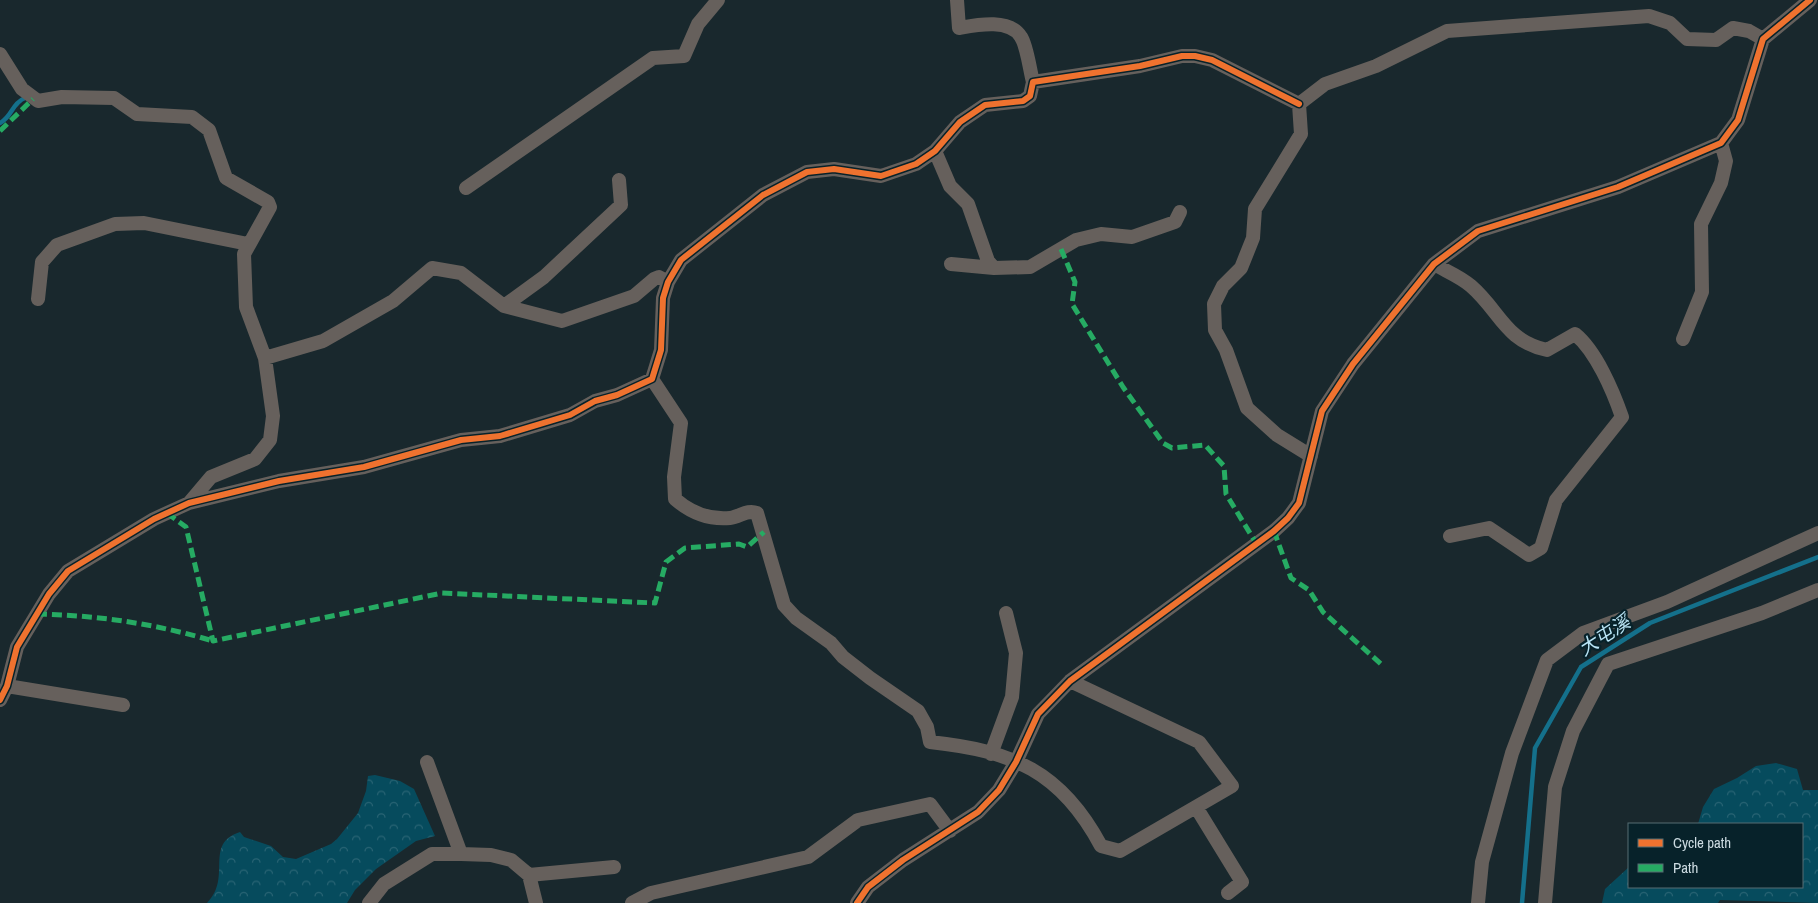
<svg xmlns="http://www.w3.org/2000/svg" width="1818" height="903" font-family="'Archivo Narrow','Noto Sans TC',sans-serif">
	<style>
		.forest { fill: url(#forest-crowns) }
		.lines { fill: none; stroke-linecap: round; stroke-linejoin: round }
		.stream { stroke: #14708b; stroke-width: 4.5 }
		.minor { stroke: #66605c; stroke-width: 14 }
		.quiet { stroke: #26ab63; stroke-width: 5; stroke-dasharray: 10 5; stroke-linecap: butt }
		.cycleway-casing { stroke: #07222a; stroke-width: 9 }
		.cycleway { stroke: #ef722f; stroke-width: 6 }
		.labels { text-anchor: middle; stroke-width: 4.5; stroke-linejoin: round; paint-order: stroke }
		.water-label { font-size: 19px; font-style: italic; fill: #b9e4f5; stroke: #07222a }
	</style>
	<defs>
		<pattern id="forest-crowns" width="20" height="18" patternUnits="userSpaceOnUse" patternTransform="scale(1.25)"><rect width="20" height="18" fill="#064b5d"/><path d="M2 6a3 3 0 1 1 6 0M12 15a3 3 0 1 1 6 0" fill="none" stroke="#296474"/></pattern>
	</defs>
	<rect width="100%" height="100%" fill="#19282d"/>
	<path class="forest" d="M1776 763 1797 769 1803 790H1818V903L1720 900 1718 903H1602L1605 889 1629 867V887H1802V824H1698L1703 807 1714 789 1737 778 1756 766Z
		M375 775 400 781 414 789 435 836 416 841 376 869 355 890 347 903H207C233 877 203 844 240 832L244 837 271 846 283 857 296 859 331 844 337 839 358 813 366 791 368 776Z"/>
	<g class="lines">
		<path class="stream" d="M0 123C12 117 12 103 25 98
			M1522 903 1535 748 1581 667 1650 623 1818 557"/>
		<path class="minor" d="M957 0 959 28C976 25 1010 18 1021 37 1027 46 1030 71 1033 82
			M0 54 22 89 38 101 62 97 114 98 137 114 192 117 209 130 226 178 268 202 270 207 244 254 246 307 265 358 273 416 270 440 255 459 211 477 189 503
			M935 151 950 186 968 204 988 261 994 268 1030 267 1076 240 1101 234 1132 237 1175 222 1180 212
			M466 188 653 58 684 56 698 24 718 0
			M951 264 994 268
			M1434 264C1446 271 1461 277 1471 286 1500 311 1505 341 1547 350L1575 334C1596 351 1613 391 1622 417L1556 500 1541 548 1529 555 1489 528 1450 536
			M38 299 42 262 57 245 115 224 144 223 248 244
			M504 306 544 277 621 205 619 180
			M1683 339 1702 292 1701 224 1721 183 1726 161 1721 143
			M265 358 323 341 393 301 432 268 461 273 504 306 562 321 634 296 654 279 659 277 668 282
			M652 379 681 423 674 477 675 499C690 512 709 520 730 518 740 517 747 509 757 513L784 605 796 618 831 643 843 657 870 678 918 711 927 727 930 742C1013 751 1061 771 1101 846L1120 851 1232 786 1199 742 1070 681
			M1311 456 1277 435 1247 408 1226 350 1215 330 1214 304 1223 286 1241 268 1253 238 1255 209 1301 134 1299 104 1325 84 1376 66 1447 31 1649 16 1670 23 1687 39 1716 40 1733 28 1749 31 1763 39
			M7 686 123 705
			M0 700 7 686 17 647 49 594 68 571 154 519 189 503 279 481 364 467 461 440 500 436 570 415 595 401 617 395 652 379 661 350 663 298 668 282 681 260 763 195 807 172 834 169 881 176 916 164 935 151 960 122 985 105 1023 101 1030 96 1033 82 1140 66 1182 56H1195L1212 60 1299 104
			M991 754 1012 697 1016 653 1006 613
			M427 762 461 854
			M1196 807 1242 882 1228 893
			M529 875 614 867
			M369 903 384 884 432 854H461L491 855 511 860 529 875 536 903
			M632 903 651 893 808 857 858 820 930 804 950 831
			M857 903 868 887 903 860 978 812 999 790 1016 762 1038 714 1070 681 1274 531 1288 518 1299 503 1322 411 1353 364 1434 264 1478 231 1618 187 1721 143 1738 120 1763 39 1810 0
			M1478 903 1482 862 1512 753 1547 660 1583 633 1667 602 1818 533
			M1545 903 1555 787 1573 731 1608 664 1762 613 1818 590"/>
		<path class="quiet" d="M0 131 33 99
			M1061 249 1075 282 1072 304 1123 387 1163 443 1172 448 1205 445 1224 466 1226 494 1256 543
			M167 513 186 527 213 641 442 593 655 603 666 562 685 548 739 544 747 547 764 532
			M1274 531 1291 578 1309 590 1323 612 1381 664
			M37 614C96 615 157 624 213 641"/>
		<defs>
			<path id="cycleway" d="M0 700 7 686 17 647 49 594 68 571 154 519 189 503 279 481 364 467 461 440 500 436 570 415 595 401 617 395 652 379 661 350 663 298 668 282 681 260 763 195 807 172 834 169 881 176 916 164 935 151 960 122 985 105 1023 101 1030 96 1033 82 1140 66 1182 56H1195L1212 60 1299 104
				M857 903 868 887 903 860 978 812 999 790 1016 762 1038 714 1070 681 1274 531 1288 518 1299 503 1322 411 1353 364 1434 264 1478 231 1618 187 1721 143 1738 120 1763 39 1810 0"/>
		</defs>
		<use href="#cycleway" class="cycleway-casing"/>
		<use href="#cycleway" class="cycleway"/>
	</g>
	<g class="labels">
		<g class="water-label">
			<text transform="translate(1604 635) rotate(-33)" y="7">大屯溪</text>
		</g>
	</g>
	<rect x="1628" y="823" width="175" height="65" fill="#07222a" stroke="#566c73"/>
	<rect x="1638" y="839" width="25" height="8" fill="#ef722f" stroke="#566c73"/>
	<text x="1673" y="848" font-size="15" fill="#ccdbe1">Cycle path</text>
	<rect x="1638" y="864" width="25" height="8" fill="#26ab63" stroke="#566c73"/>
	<text x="1673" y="873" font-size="15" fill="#ccdbe1">Path</text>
</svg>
